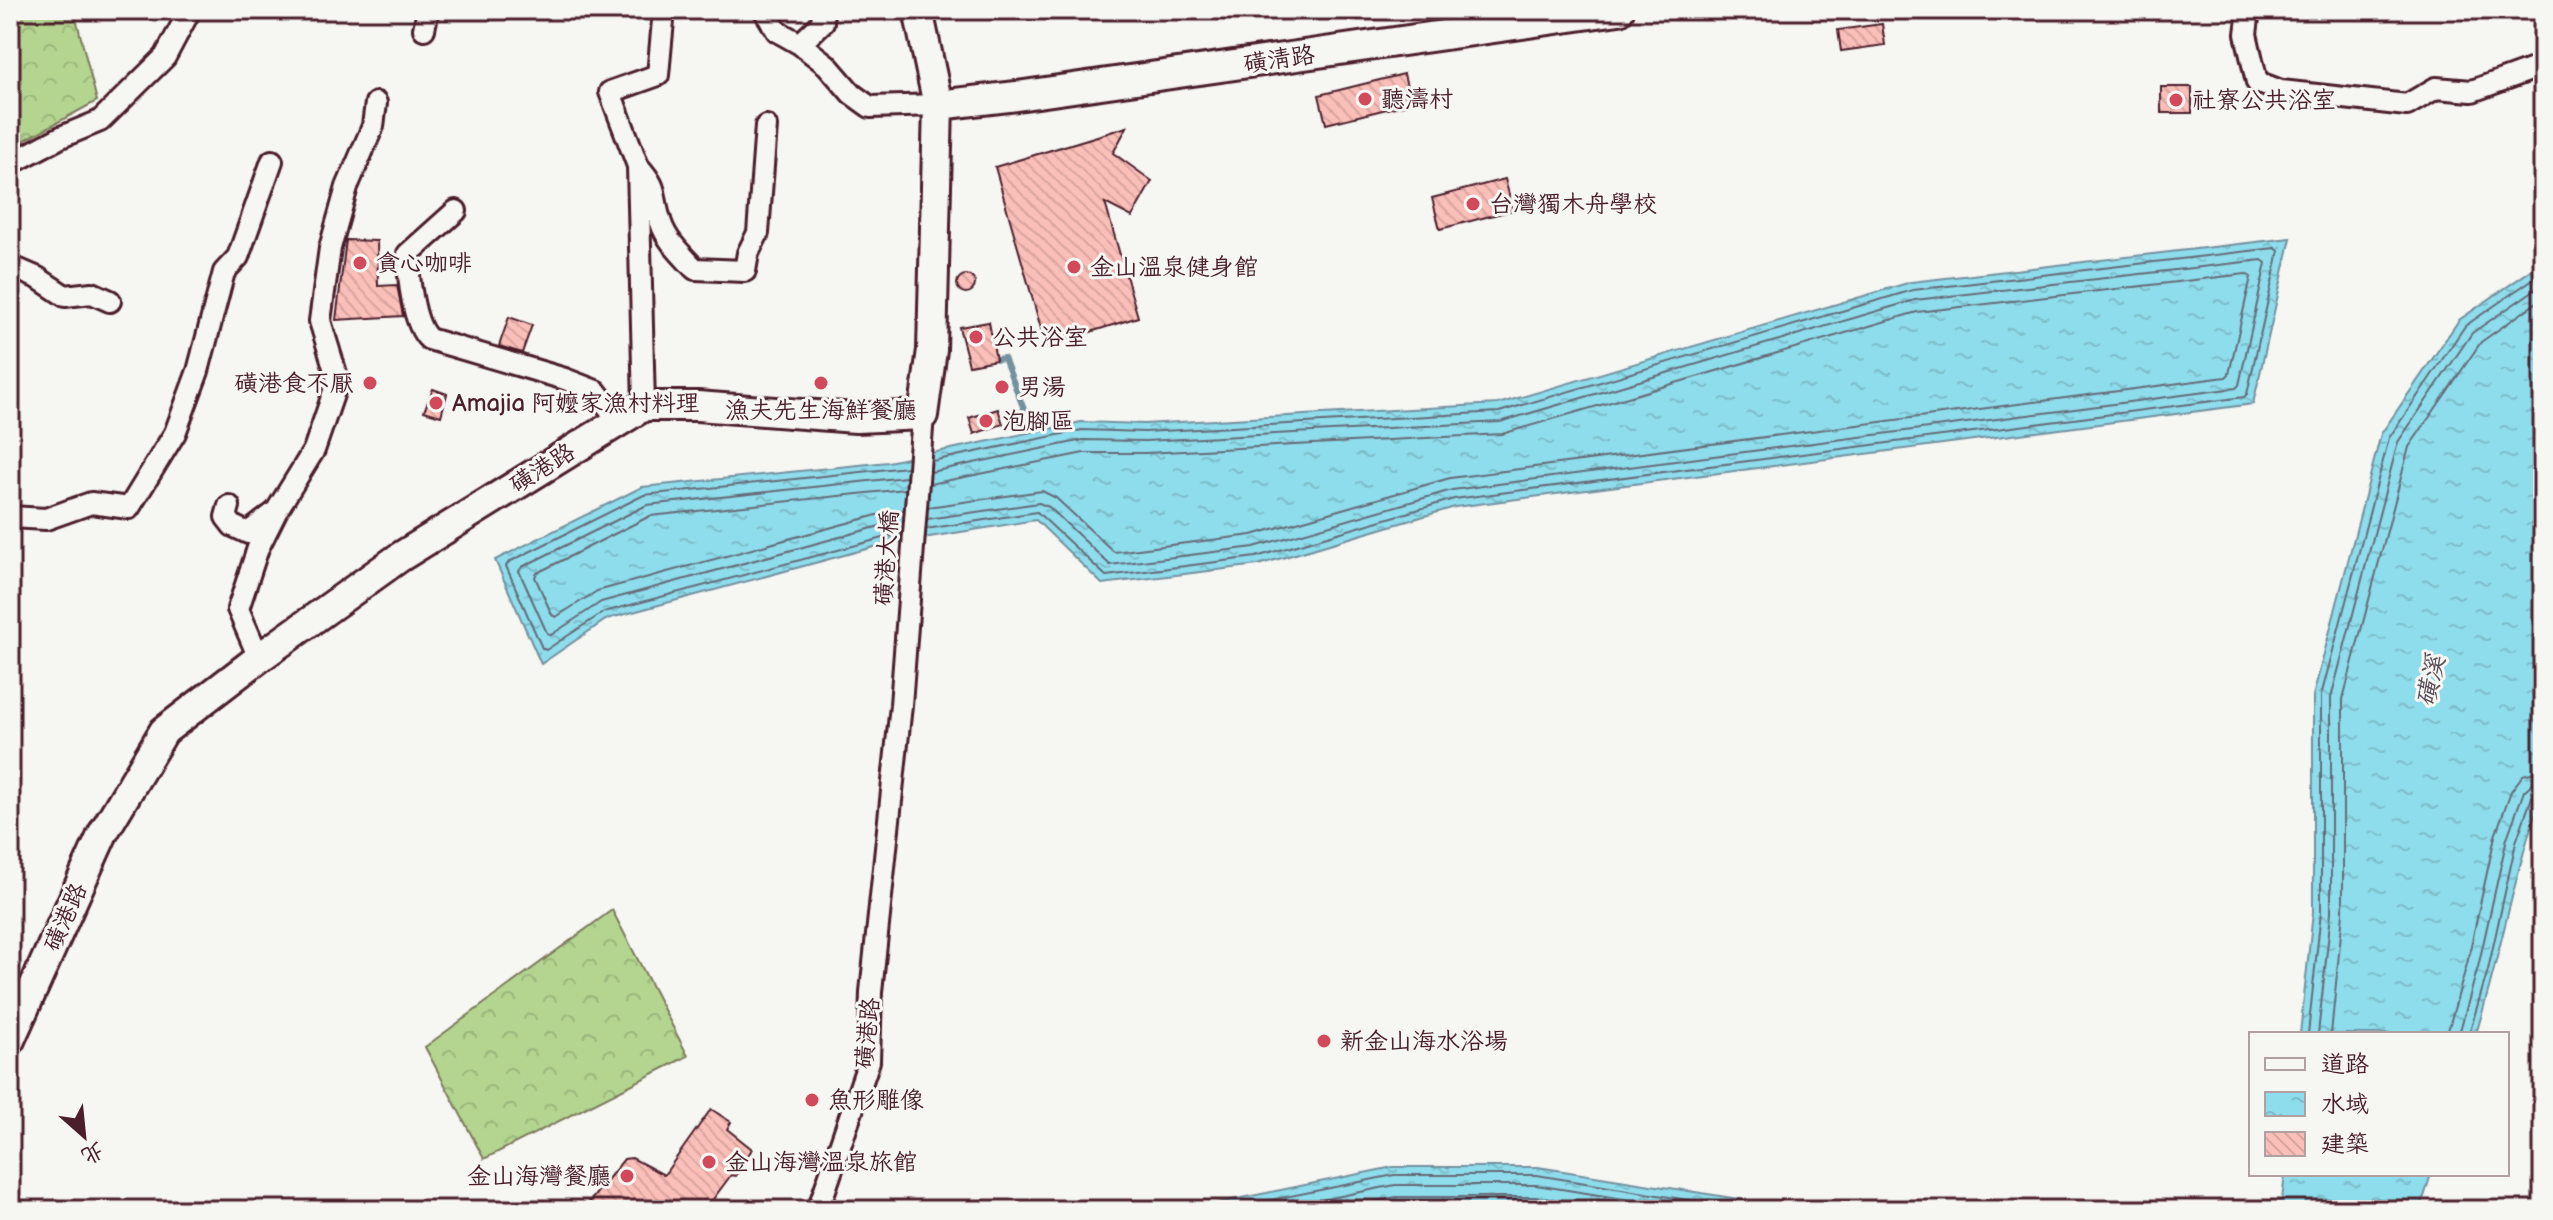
<svg xmlns="http://www.w3.org/2000/svg" width="2553" height="1220" font-family="'Balsamiq Sans','LXGW WenKai TC',sans-serif">
	<style>
		.forest { fill: url(#forest-crowns); stroke: #7e7a5d; stroke-width: 2 }
		.water { fill: url(#water-ripples); stroke: #73919f; stroke-width: 2 }
		.lines { fill: none; stroke-linecap: round; stroke-linejoin: round }
		.shore { stroke: #656b78; stroke-width: 2 }
		.stream { stroke: #73919f; stroke-width: 6 }
		.building { fill: url(#building-back-hatch); stroke: #4a1f2b; stroke-width: 2 }
		.street-casing { stroke: #4a1f2b; stroke-width: 26 }
		.secondary-casing { stroke: #4a1f2b; stroke-width: 34 }
		.street { stroke: #f6f6f2; stroke-width: 20 }
		.secondary { stroke: #f6f6f2; stroke-width: 28 }
		.poi-dot { fill: #d1495b; stroke: #f6f6f2; stroke-width: 3 }
		.labels { text-anchor: middle; stroke-width: 6; stroke-linejoin: round; paint-order: stroke }
		.street-label { font-size: 24px; fill: #4a1f2b; stroke: #f6f6f2 }
		.poi-label { font-size: 24px; fill: #4a1f2b; stroke: #f6f6f2; text-anchor: start }
		.water-label { font-size: 26px; font-style: italic; fill: #5b4e5b; stroke: #f6f6f2 }
	</style>
	<defs>
		<pattern id="forest-crowns" width="20" height="18" patternUnits="userSpaceOnUse" patternTransform="scale(2)"><rect width="20" height="18" fill="#b3d58f"/><path d="M2 6a3 3 0 1 1 6 0M12 15a3 3 0 1 1 6 0" fill="none" stroke="#9bb67c"/></pattern>
		<pattern id="water-ripples" width="26" height="14" patternUnits="userSpaceOnUse" patternTransform="scale(2)"><rect width="26" height="14" fill="#8eddec"/><path d="M2 4q2-2 4 0t4 0M15 11q2-2 4 0t4 0" fill="none" stroke="#7cbdcb"/></pattern>
		<pattern id="building-back-hatch" width="6" height="6" patternUnits="userSpaceOnUse" patternTransform="scale(2)"><rect width="6" height="6" fill="#fbbfb9"/><path d="M-1 5l2 2M0 0l6 6M5-1l2 2" fill="none" stroke="#d9a49f"/></pattern>
	</defs>
	<rect width="100%" height="100%" fill="#f6f6f2"/>
	<filter id="ink" filterUnits="userSpaceOnUse"><feTurbulence type="fractalNoise" baseFrequency=".0125" numOctaves="2"/><feDisplacementMap in="SourceGraphic" scale="16" xChannelSelector="R" yChannelSelector="G"/><feConvolveMatrix kernelMatrix="1 2 1 2 8 2 1 2 1" color-interpolation-filters="sRGB"/></filter>
	<g filter="url(#ink)">
		<path class="forest" d="M10 10H74L97 101 10 148Z
			M612 910 688 1056 484 1159 425 1047Z"/>
		<path class="water" d="M2291 238 2253 404 1455 507 1258 565 1102 584 1036 520 885 544 607 619 541 664 495 560 642 487 888 462 1081 422 1144 424 1498 404 1911 282Z
			M2543 262V790C2515 870 2501 953 2476 1034H2300L2313 912V696L2381 434 2459 320Z
			M1393 1167H1538L1745 1200 1769 1210H1183Z
			M2285 1174H2431L2420 1210H2258L2282 1200Z"/>
		<g class="lines">
			<path class="shore" d="M928 507 1042 491 1056 498 1114 552 1252 535 1450 478 2226 377 2229 374 2251 277 2246 274 1917 312 1502 434 1146 453H1084L930 484
				M904 510 877 515 597 591 556 617 552 615 535 577 537 573 650 516 905 489
				M927 519 1039 503 1049 507 1110 565 1254 547 1452 490 2236 388 2239 385 2266 263 2262 260 1915 300 1500 422 1145 441 1083 440 931 472
				M903 523 880 526 601 602 551 635 547 633 519 571 522 567 647 505 906 477
				M926 529 1037 512 1106 576 1256 557 1454 499 2244 397 2247 394 2279 251 2275 248 1913 290 1499 412 1145 432 1082 430 932 461
				M902 533 604 612 546 650 542 648 506 566 509 562 644 495 907 467
				M2308 1034 2321 912V696L2389 438 2465 326 2543 272
				M2318 1034 2331 913V698L2398 442 2472 333 2543 284
				M2331 1034 2343 913V699L2409 447 2481 342 2543 298
				M2447 1034 2467 964 2495 836 2511 791 2523 775 2543 770
				M2459 1034 2478 967 2507 838 2524 791 2533 783 2543 782
				M2469 1034 2488 970 2516 842 2532 797 2543 792
				M1221 1210 1394 1175H1537L1748 1210
				M1272 1210 1395 1185H1536L1693 1210
				M1333 1210 1396 1197H1536L1618 1210"/>
			<path class="stream" d="M997 359 1004 358 1027 417"/>
		</g>
		<path class="building" d="M1882 24 1885 45 1841 51 1838 30Z
			M1404 74 1411 103 1326 124 1319 95Z
			M2161 87H2192V113H2161Z
			M1127 127 1113 153 1152 181 1132 217 1105 203 1138 317 1046 346 995 167Z
			M1505 179 1513 210 1440 229 1432 198Z
			M346 240 377 241 378 286 397 285 403 316 336 320Z
			M957 284a9 9 0 1 1 18 0a9 9 0 1 1-18 0Z
			M509 317 532 325 522 353 499 346Z
			M989 322 996 360 969 365 959 327Z
			M433 389 447 394 441 416 424 411Z
			M998 409 1003 424 974 434 969 418Z
			M711 1109 731 1122 727 1129 752 1149 736 1176 731 1175 705 1210H583L624 1159 632 1158 664 1175Z"/>
		<g class="lines">
			<defs>
				<path id="street" d="M764 10 777 31 800 44 827 65 852 94 870 107 938 105
					M2249 10 2246 34 2257 82 2281 91 2407 105 2436 88 2472 91 2533 69 2543 72
					M424 29 428 10
					M800 44 823 22 822 10
					M10 164 61 137 100 121 165 57 190 10
					M638 166C661 191 651 195 661 223 667 241 682 255 695 269L745 271 748 253 758 233 766 126
					M456 211 408 254C408 276 413 325 429 339L565 379 596 391 618 420
					M10 266 38 278 65 296 92 293 110 301
					M644 406 638 166 610 92 658 75 664 10
					M229 506 226 517 233 526 248 533 274 513
					M10 517 46 519 91 503 129 508 175 433 198 371 224 272 238 257 272 161
					M259 658 238 609 258 548 277 510 314 450 338 380 320 321 330 248 347 187 373 126 376 103
					M818 1210 869 1061 871 992 901 705 923 415"/>
				<path id="secondary" d="M938 105 1017 96 1619 10
					M10 1040 103 833 164 731 259 658 400 557 644 406H697L856 418 923 415 932 350 938 105 918 10"/>
			</defs>
			<use href="#street" class="street-casing"/>
			<use href="#secondary" class="secondary-casing"/>
			<use href="#street" class="street"/>
			<use href="#secondary" class="secondary"/>
		</g>
	</g>
	<g class="poi-dot">
		<circle cx="1365" cy="99" r="8"/>
		<circle cx="2176" cy="100" r="8"/>
		<circle cx="1473" cy="204" r="8"/>
		<circle cx="360" cy="263" r="8"/>
		<circle cx="1074" cy="267" r="8"/>
		<circle cx="976" cy="337" r="8"/>
		<circle cx="370" cy="383" r="8"/>
		<circle cx="821" cy="383" r="8"/>
		<circle cx="1002" cy="387" r="8"/>
		<circle cx="436" cy="403" r="8"/>
		<circle cx="986" cy="421" r="8"/>
		<circle cx="1324" cy="1041" r="8"/>
		<circle cx="812" cy="1100" r="8"/>
		<circle cx="709" cy="1162" r="8"/>
		<circle cx="627" cy="1176" r="8"/>
	</g>
	<g class="labels">
		<g class="street-label">
			<text transform="translate(1279 59) rotate(-8)" y="8">磺清路</text>
			<text transform="translate(542 468) rotate(-32)" y="8">磺港路</text>
			<text transform="translate(886 558) rotate(-86)" y="8">磺港大橋</text>
			<text transform="translate(65 917) rotate(-66)" y="8">磺港路</text>
			<text transform="translate(867 1033) rotate(-84)" y="8">磺港路</text>
		</g>
		<g class="poi-label">
			<text x="1381" y="107">聽濤村</text>
			<text x="2192" y="108">社寮公共浴室</text>
			<text x="1489" y="212">台灣獨木舟學校</text>
			<text x="376" y="271">貪心咖啡</text>
			<text x="1090" y="275">金山溫泉健身館</text>
			<text x="992" y="345">公共浴室</text>
			<text x="354" y="391" text-anchor="end">磺港食不厭</text>
			<text x="1018" y="395">男湯</text>
			<text x="452" y="411">Amajia 阿嬤家漁村料理</text>
			<text x="821" y="418" text-anchor="middle">漁夫先生海鮮餐廳</text>
			<text x="1002" y="429">泡腳區</text>
			<text x="1340" y="1049">新金山海水浴場</text>
			<text x="828" y="1108">魚形雕像</text>
			<text x="725" y="1170">金山海灣溫泉旅館</text>
			<text x="611" y="1184" text-anchor="end">金山海灣餐廳</text>
		</g>
		<g class="water-label">
			<text transform="translate(2430 681) rotate(-77)" y="9">磺溪</text>
		</g>
	</g>
	<rect width="2553" height="1220" fill="none" stroke="#f6f6f2" stroke-width="40"/>
	<rect x="20" y="20" width="2513" height="1180" fill="none" stroke="#4a1f2b" stroke-width="3" filter="url(#ink)"/>
	<rect x="2249" y="1032" width="260" height="144" fill="#f6f6f2" stroke="#b1a0a2" stroke-width="2"/>
	<rect x="2265" y="1058" width="40" height="12" fill="#f6f6f2" stroke="#b1a0a2" stroke-width="2"/>
	<text x="2321" y="1072" font-size="24" fill="#4a1f2b">道路</text>
	<rect x="2265" y="1092" width="40" height="24" fill="url(#water-ripples)" stroke="#b1a0a2" stroke-width="2"/>
	<text x="2321" y="1112" font-size="24" fill="#4a1f2b">水域</text>
	<rect x="2265" y="1132" width="40" height="24" fill="url(#building-back-hatch)" stroke="#b1a0a2" stroke-width="2"/>
	<text x="2321" y="1152" font-size="24" fill="#4a1f2b">建築</text>
	<g transform="translate(84 1136) rotate(153)" stroke="#f6f6f2" stroke-width="6" paint-order="stroke">
	<path d="M0-6L14 30L0 20L-14 30Z" fill="#4a1f2b"/>
	<text y="-12" font-size="22" font-weight="bold" text-anchor="middle" fill="#4a1f2b">北</text>
	</g>
</svg>
